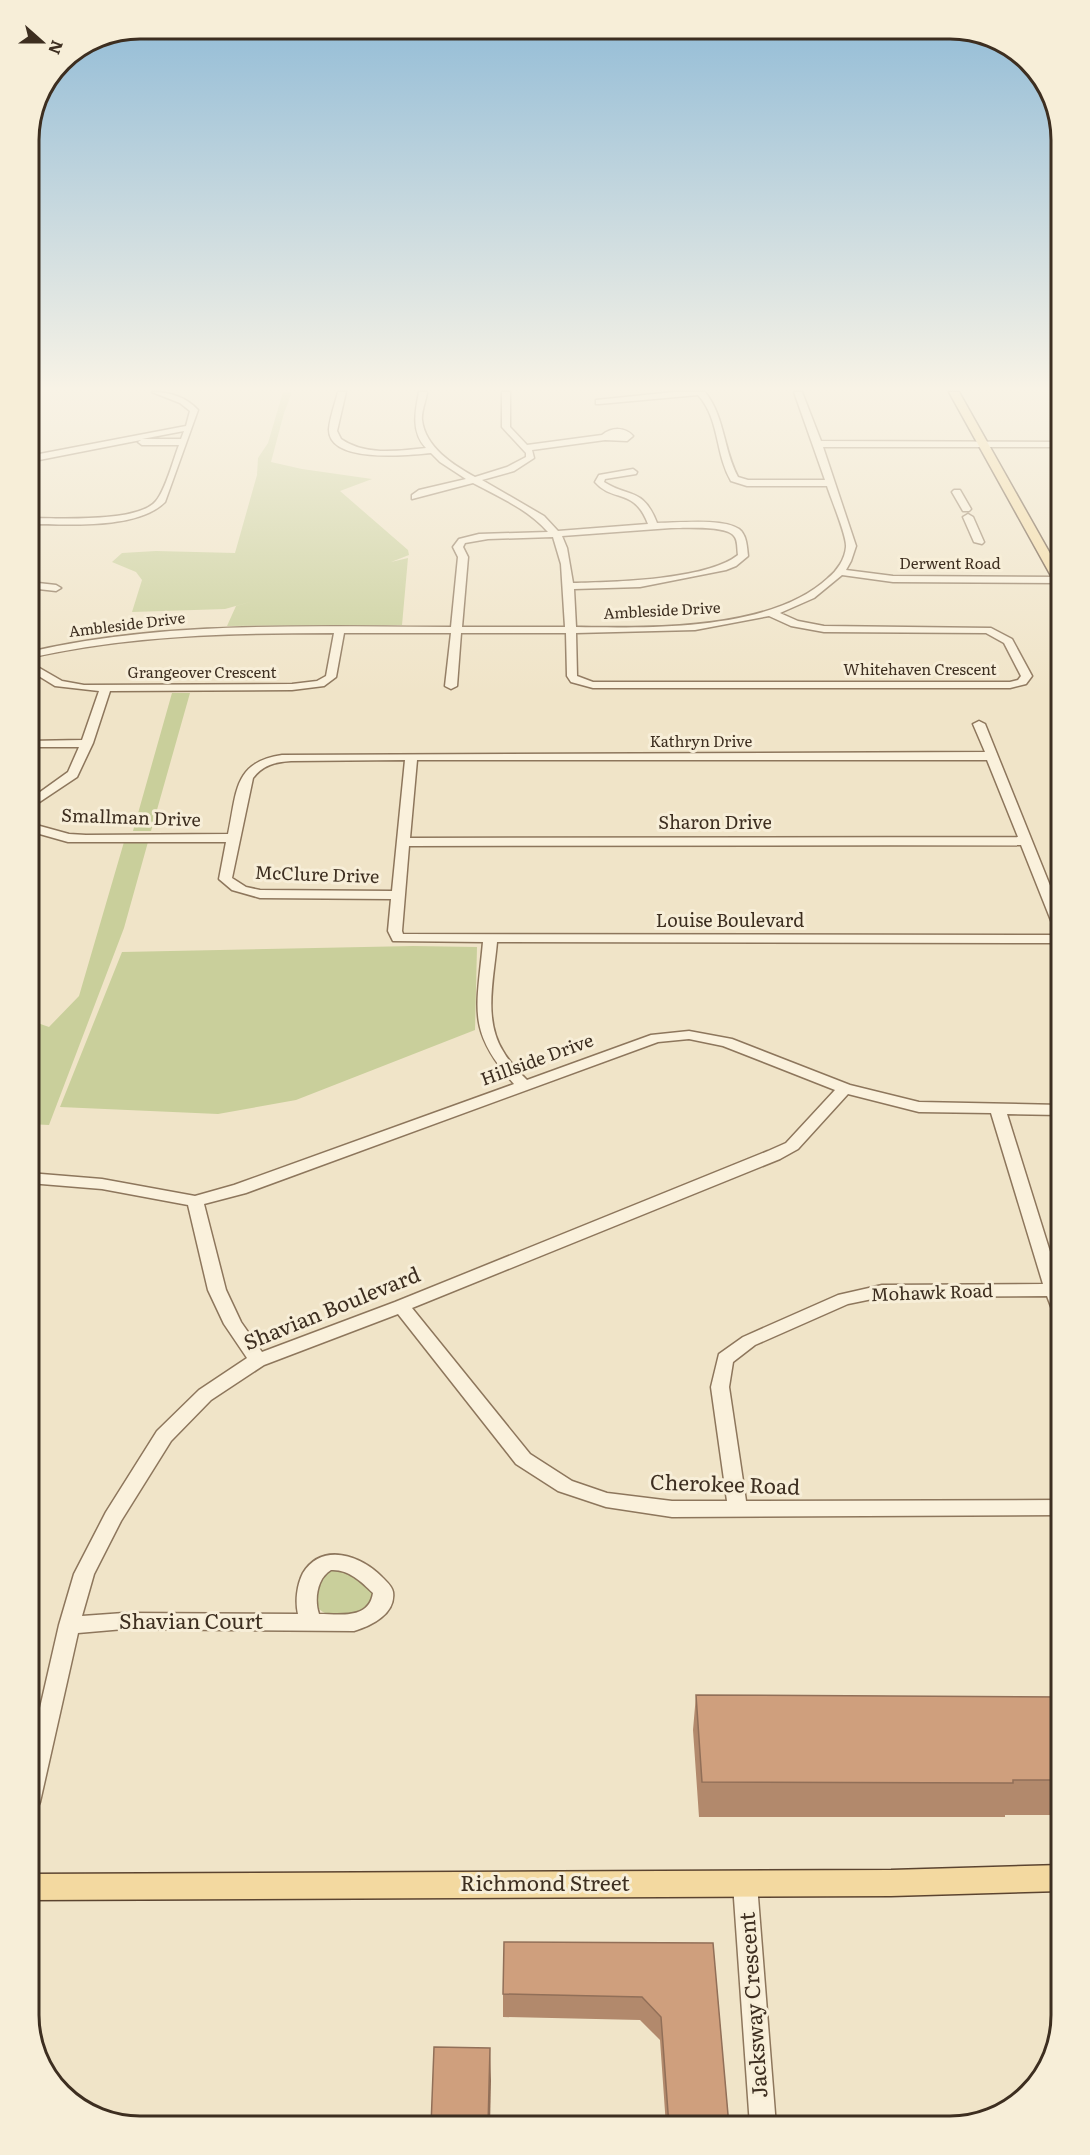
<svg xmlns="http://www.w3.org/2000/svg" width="1090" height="2155" font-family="Literata,serif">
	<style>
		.green { fill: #c9cf9b }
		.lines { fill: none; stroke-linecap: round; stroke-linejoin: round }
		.minor-casing { stroke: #8d765c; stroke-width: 3 }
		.major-casing { stroke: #5b4430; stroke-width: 3 }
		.minor { fill: #faf1dc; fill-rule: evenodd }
		.major { fill: #f3d9a0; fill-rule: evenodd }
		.wall { fill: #b2896c }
		.shaded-wall { fill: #916f58 }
		.building { fill: #cf9f7d; stroke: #916f58; stroke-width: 1.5 }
		.labels { text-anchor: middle; stroke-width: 6; stroke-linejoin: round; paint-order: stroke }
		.far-street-label { font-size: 15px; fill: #3d2e20; stroke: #f7eed8 }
		.street-label { font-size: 18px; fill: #3d2e20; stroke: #f7eed8 }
		.near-street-label { font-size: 21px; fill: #3d2e20; stroke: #f7eed8 }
		.rim { fill: none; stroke: #3d2e20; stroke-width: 3 }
	</style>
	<rect width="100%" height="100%" fill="#f0e4c8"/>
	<path class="green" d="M283 392H292L284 413 271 462 302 469 372 479 340 491 408 550 409 555 391 562 408 558 402 625 227 626 236 606 264 598 225 609 132 612 142 580 136 572 112 562 122 553 156 551 235 553 257 475 258 458 268 443Z
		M172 693H190L151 831H133Z
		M124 842H148L124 928 49 1125 29 1124V1020L49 1027 79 996Z
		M413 946 477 947 475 1030 296 1100 218 1114 60 1107 122 952Z
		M332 1570 348 1571 371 1590 374 1597 363 1613C351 1615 337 1618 325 1613 306 1605 319 1576 332 1570Z"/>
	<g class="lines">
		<defs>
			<path id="minor" d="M152 392C170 392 186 397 198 410L165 502C137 530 67 524 29 524V518C57 518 138 523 156 501 166 489 173 460 179 445H142L138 442 141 440 29 462V456L186 426 190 411 180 403ZM184 431 181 439H142Z
				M338 392H346L337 431 341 439C365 456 399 451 426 448 411 432 415 412 419 392H427C426 401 421 412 422 420 425 447 453 465 475 477L507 467 526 457V453L502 427V392H510V427L527 445 602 435C612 427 625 427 633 436L627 441 605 440 532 450 534 458 514 471 482 480 544 516 558 531 648 524C634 487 613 503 595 482L599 475 633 469 637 472 636 474 605 479 604 482C629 498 643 487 657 523 678 523 722 518 739 529 747 535 747 548 748 556L736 566 726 570 640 587 574 589 576 627C650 628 771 631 828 578 837 571 845 559 846 547 847 536 831 499 827 486H747L731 481C715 454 720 419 698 395L599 404H596V400L674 392H705C725 417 723 449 738 477L748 480H825L794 392H802L821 441 1061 442V447H823L856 546 851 561 846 570 893 576 1060 577 1061 583 893 582 842 575 814 598 780 613 798 621 824 626 991 628 1012 639 1032 676 1026 684 1010 688H593L571 682 567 676 566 633H461L457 686 451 689 445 686 451 633H344L336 677 324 686 292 690 110 691 93 743 77 777 29 809V800L68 772 79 747H29V741L82 740 99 691 55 686 29 670V662L62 681 84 685 292 684 317 681 326 676 334 633C231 633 130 635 29 658V652C167 620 310 627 451 627L458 557 453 547 459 539 479 534 548 532C528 509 499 497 473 483L412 499V495L419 490 466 479 440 462 431 453C410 455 328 464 329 429 330 417 335 404 338 392ZM671 528C683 528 727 525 734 536 738 540 737 549 738 555 707 580 614 582 573 583L567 548 562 536ZM553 537 561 564 565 627H462L468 557 463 547 465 543 488 539ZM769 616 791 626 824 632 986 633 1004 643 1021 676 1018 680 1010 682H593L577 676 576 633 695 630Z
				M954 490H960L971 509 969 511H963L952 492Z
				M968 514 973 517 984 542 982 544 974 542 963 517Z
				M29 582 56 585 61 588 56 591 29 588Z
				M979 721 985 724 1061 913V932L1054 928 1021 845 409 846 402 931 403 934 1061 935V943L497 942C494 978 483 1019 503 1051 509 1062 518 1071 527 1080L651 1035 689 1031 732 1039 850 1085 919 1102 1061 1105V1115L1007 1114 1061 1287V1319L1055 1317 1047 1296 882 1297 848 1304 755 1345 733 1362 729 1387 746 1501 1061 1500V1515L672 1517 606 1507 558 1491 516 1464 398 1314 264 1365 211 1400 171 1441 121 1521 94 1574 82 1616 124 1613 298 1614C295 1601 297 1585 303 1573 322 1542 361 1555 382 1577 386 1581 392 1586 393 1592 396 1614 371 1626 354 1631L124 1629 78 1633 40 1802 37 1809 29 1812V1756L59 1625 74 1574 106 1512 157 1431 199 1390 247 1358 224 1324 208 1290 188 1205 102 1189 29 1183V1173L102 1179 195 1196 234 1185 514 1084C466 1030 477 1009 483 942L393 941 388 931 391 899 260 898 232 890 219 879 226 842H68L29 831V823L69 834 86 835 228 834C237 793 233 762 282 755L985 752 973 724ZM405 760 392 891 260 890 246 887 232 878 253 778C263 765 275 762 291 761ZM417 760H987L1018 837 410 838ZM689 1039 723 1046 835 1090 786 1143 768 1151 395 1302 262 1352 241 1322 226 1290 204 1204 246 1193 658 1042ZM848 1094 919 1112 991 1113 1043 1284 882 1285 838 1295 743 1337 719 1354 711 1387 727 1501H672L607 1493 572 1481 530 1454 412 1308 780 1159 798 1149ZM331 1570C348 1569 361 1581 373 1593 369 1620 339 1614 319 1614 314 1600 317 1578 331 1570Z
				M745 1873 753 1876 757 1884 776 2126H750L733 1884 737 1876Z"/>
			<path id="major" d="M949 392H959L1061 573V586L1055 583Z
				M1061 1865V1891L891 1896 29 1900V1874L891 1870Z"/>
		</defs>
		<use href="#minor" class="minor-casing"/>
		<use href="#major" class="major-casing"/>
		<use href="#minor" class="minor"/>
		<use href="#major" class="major"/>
	</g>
	<path class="wall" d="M696 1695 1061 1697V1815H1005V1817H699L693 1730Z
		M713 1943 729 2126H666L660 2040 640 2020 503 2017V1994Z"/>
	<path class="shaded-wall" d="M490 2048 491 2081 490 2126H488Z"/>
	<path class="building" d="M696 1695 1061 1697V1780H1013V1783L702 1782Z
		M504 1942 713 1943 729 2126H669L661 2017 642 1997 503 1994Z
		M434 2047 490 2048 488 2126H431Z"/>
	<linearGradient id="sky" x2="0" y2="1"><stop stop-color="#8fbad6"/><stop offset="0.56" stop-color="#f8f3e6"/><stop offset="1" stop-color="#f8f3e6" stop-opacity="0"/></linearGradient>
	<rect width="1090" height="694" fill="url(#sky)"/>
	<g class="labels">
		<g class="far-street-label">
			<text x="950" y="569">Derwent Road</text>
			<text transform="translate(662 611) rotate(-3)" y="5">Ambleside Drive</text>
			<text transform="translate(127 625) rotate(-7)" y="5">Ambleside Drive</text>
			<text x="920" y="675">Whitehaven Crescent</text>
			<text x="202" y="678">Grangeover Crescent</text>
			<text x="701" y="747">Kathryn Drive</text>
		</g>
		<g class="street-label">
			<text transform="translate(131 818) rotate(2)" y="6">Smallman Drive</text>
			<text x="715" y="829">Sharon Drive</text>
			<text transform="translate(317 875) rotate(2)" y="6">McClure Drive</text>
			<text x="730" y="927">Louise Boulevard</text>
			<text transform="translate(537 1060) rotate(-20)" y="6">Hillside Drive</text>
			<text transform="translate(932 1293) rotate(-2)" y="6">Mohawk Road</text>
		</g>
		<g class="near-street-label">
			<text transform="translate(332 1309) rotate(-22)" y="7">Shavian Boulevard</text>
			<text transform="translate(725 1485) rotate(2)" y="7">Cherokee Road</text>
			<text x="191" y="1629">Shavian Court</text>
			<text x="545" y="1891">Richmond Street</text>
			<text transform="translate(754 2005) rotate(-94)" y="7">Jacksway Crescent</text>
		</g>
	</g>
	<path d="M0 0H1090V2155H0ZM140 39H950A101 101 0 0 1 1051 140V2015A101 101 0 0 1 950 2116H140A101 101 0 0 1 39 2015V140A101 101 0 0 1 140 39Z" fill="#f7eed8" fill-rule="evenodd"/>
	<path class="rim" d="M140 39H950A101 101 0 0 1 1051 140V2015A101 101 0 0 1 950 2116H140A101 101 0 0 1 39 2015V140A101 101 0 0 1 140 39Z"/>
	<g transform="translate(42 42) rotate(111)" stroke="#f7eed8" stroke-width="4.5" paint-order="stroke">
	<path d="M0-4.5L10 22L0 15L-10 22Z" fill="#3d2e20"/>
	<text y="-9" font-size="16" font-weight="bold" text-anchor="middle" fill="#3d2e20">N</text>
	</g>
</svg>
